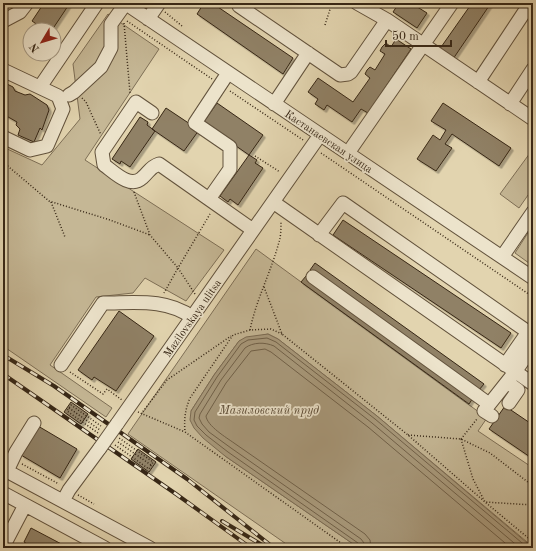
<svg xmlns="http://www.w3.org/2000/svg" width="536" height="551" font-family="'Old Standard TT',serif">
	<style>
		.green { fill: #c5b795; stroke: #7e6f56 }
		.water { fill: #a8997b; stroke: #7b6b53 }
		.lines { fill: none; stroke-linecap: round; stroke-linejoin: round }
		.shore { stroke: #706048; stroke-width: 1 }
		.building { fill: #908166; stroke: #372716; filter: url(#shadow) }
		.minor-casing { stroke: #62523c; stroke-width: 15 }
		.path { stroke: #372716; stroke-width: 1.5; stroke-dasharray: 1 2; stroke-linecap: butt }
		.minor { stroke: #ece3cb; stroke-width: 13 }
		.rail-casing { stroke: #372716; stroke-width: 4 }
		.rail { stroke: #ece3cb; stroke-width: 2.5; stroke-dasharray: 8; stroke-linecap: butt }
		.minor-bridge-casing { stroke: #62523c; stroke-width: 15; stroke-linecap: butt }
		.minor-bridge { stroke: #ece3cb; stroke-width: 13 }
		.labels { text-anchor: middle; stroke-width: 3.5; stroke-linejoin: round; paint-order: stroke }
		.street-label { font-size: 11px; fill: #372716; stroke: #ece3cb }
		.water-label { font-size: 12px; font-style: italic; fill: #594934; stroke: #ece3cb }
	</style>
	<defs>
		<filter id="shadow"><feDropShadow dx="2.5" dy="2.5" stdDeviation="0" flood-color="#0004"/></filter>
	</defs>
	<rect width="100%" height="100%" fill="#e2d4af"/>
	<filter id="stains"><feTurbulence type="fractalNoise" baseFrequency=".005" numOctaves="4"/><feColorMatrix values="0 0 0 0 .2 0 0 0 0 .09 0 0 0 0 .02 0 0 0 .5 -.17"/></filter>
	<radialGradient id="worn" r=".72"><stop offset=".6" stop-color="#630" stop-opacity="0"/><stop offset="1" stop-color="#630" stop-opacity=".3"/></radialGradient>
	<path class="green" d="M108 14 159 49 85 160 224 250 186 301 145 278 133 293 96 297 50 365 112 408 106 417 3 346V147L42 165 80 119 73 64Z
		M530 153 533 156V188L519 208 500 194Z
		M533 225V266L515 253Z
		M256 249 487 418 478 431 533 468V547L377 416 278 339 268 334 239 341 214 375 191 411 225 456 359 548H292L128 434Z"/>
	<path class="water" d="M268 334 278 339 377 416 533 548H359L225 456 203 438 194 428 190 420 191 411 214 375 239 341 246 337Z"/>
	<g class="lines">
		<path class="shore" d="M360 548 358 543 228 452 206 435 197 426 194 420 195 412 217 377 241 344 248 340 267 338 276 342 375 419 528 548
			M365 548 364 543 361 539 231 448 209 432 202 424 199 418 200 414 221 380 245 348C253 342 265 342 274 346L372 423 520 548
			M371 548 370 540 365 534 234 443C227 438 207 426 206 416L226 383 251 351 265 349 271 352 368 427 511 548"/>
	</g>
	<path class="building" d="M44 3H70L52 30H45L32 21Z
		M204 3H216L215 5 293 58 283 74 197 14Z
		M399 3H411L427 13 417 28 393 12Z
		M472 3H491L453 59 439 50Z
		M396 39 411 49 368 113 361 109 352 122 327 105 324 110 315 104 318 99 308 92 318 78 353 102 370 78 365 74 367 70 370 67 375 70 385 54 380 51 382 47 386 43 391 47Z
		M3 82 13 87 15 91 25 95 30 94 47 105 49 110 42 130 40 128 34 142 18 135 20 129 16 125 17 122 3 114Z
		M217 103 263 135 249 155 203 123Z
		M443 103 511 148 499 166 452 134 445 144 452 148 436 171 417 159 433 135 440 140 446 130 431 121Z
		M166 108 199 130 184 151 152 129Z
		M140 117 148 122 147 125 155 131 130 167 121 161 120 164 112 159Z
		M249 155 257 160 255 163 263 168 238 205 230 199 228 202 220 196Z
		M343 220 511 333 501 348 333 235Z
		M315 263 484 384 479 390 310 270Z
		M306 276 473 398 469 404 301 282Z
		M119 311 154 336 116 391 94 377 92 380 78 370Z
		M71 402 88 414 81 424 64 412Z
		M505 406 533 425V459L489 429Z
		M38 426 77 449 60 478 21 455Z
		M138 449 156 462 149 472 131 459Z
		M31 528 69 548H34L24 542Z"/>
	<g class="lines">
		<defs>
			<path id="minor" d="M125 3 533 278
				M241 3 239 6 340 75 348 74 351 72 387 20
				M357 3 387 20 533 119
				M148 19 159 3
				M3 21 20 12 27 3
				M3 70 58 96 63 109 47 146 30 150 3 137
				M478 82 529 5
				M40 87 97 3
				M69 95 74 92 101 67 111 48V24L126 3
				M274 104 308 53
				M510 104 533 69
				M152 113 136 102 102 152 104 165C114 172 130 189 142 178 149 172 150 167 159 164L253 230
				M348 153 452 3
				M209 199 230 169V147L195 123 228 73
				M273 202 533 384
				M319 235 343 203 528 332 505 365
				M502 257 533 212
				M313 277 489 404
				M61 365 103 303C135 303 165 298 192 317
				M507 382 518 390 509 403
				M492 416 484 411 515 372 533 346
				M117 424 320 135
				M3 469 150 548
				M7 471 16 452 34 423
				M3 493 105 548
				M63 501 69 490 100 448
				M3 547 25 505"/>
		</defs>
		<use href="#minor" class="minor-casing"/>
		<path class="path" d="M165 12 182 26
			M127 21 212 79
			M124 23 130 93
			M325 25 332 3
			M230 91 303 140
			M82 98 86 102 101 135
			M321 153 533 297
			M255 156 280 172
			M3 162 49 201 110 220 150 235
			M134 192 150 235 178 268 164 293
			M51 202 65 237
			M264 287 282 334 408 435 485 502 533 542
			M195 294 178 268 210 214
			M250 330C256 300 271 272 279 242 281 236 281 228 281 221
			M282 334 271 329 250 330 233 335 190 398C185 410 184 419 185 432L348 548
			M70 372 103 394 107 389 122 400
			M69 408 100 430
			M138 412 185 432
			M141 414 167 380 231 336
			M98 433 67 411 71 405 101 426
			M408 435 461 439 490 453 533 486
			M461 439 473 479 485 502 533 505
			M461 439 477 419
			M118 442 151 465
			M115 445 149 469 153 462 119 438
			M22 464 59 484
			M78 495 94 504"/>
		<use href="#minor" class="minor"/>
		<defs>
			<path id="rail" d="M3 355 54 386 187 479 274 548
				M3 374 176 494 251 548
				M222 521 267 548"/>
		</defs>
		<use href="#rail" class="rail-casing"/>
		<use href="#rail" class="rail"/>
		<defs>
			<path id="minor-bridge" d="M100 448 117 424"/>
		</defs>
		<use href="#minor-bridge" class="minor-bridge-casing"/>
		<use href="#minor-bridge" class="minor-bridge"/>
	</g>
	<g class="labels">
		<g class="street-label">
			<text transform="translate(329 141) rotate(34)" y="4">Кастанаевская улица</text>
			<text transform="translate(192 318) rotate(-55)" y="4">Mazilovskaya ulitsa</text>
		</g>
		<g class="water-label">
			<text x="269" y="414">Мазиловский пруд</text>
		</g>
	</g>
	<rect width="536" height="551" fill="none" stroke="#e2d4af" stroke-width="16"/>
	<rect x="4" y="4" width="528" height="543" fill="none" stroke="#372716" stroke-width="2"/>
	<rect x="8" y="8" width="520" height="535" fill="none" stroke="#372716"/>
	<g transform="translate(42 42) rotate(232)"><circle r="19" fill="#ece3cb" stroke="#a49883"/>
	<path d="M0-3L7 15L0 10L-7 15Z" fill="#8f2418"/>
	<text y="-6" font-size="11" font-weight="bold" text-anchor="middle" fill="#372716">N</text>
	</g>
	<path d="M386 40v6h65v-6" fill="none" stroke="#372716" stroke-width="2"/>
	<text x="392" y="40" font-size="12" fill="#372716" stroke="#ece3cb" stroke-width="3" paint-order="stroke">50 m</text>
	<rect width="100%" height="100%" filter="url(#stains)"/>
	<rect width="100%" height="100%" fill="url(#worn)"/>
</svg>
